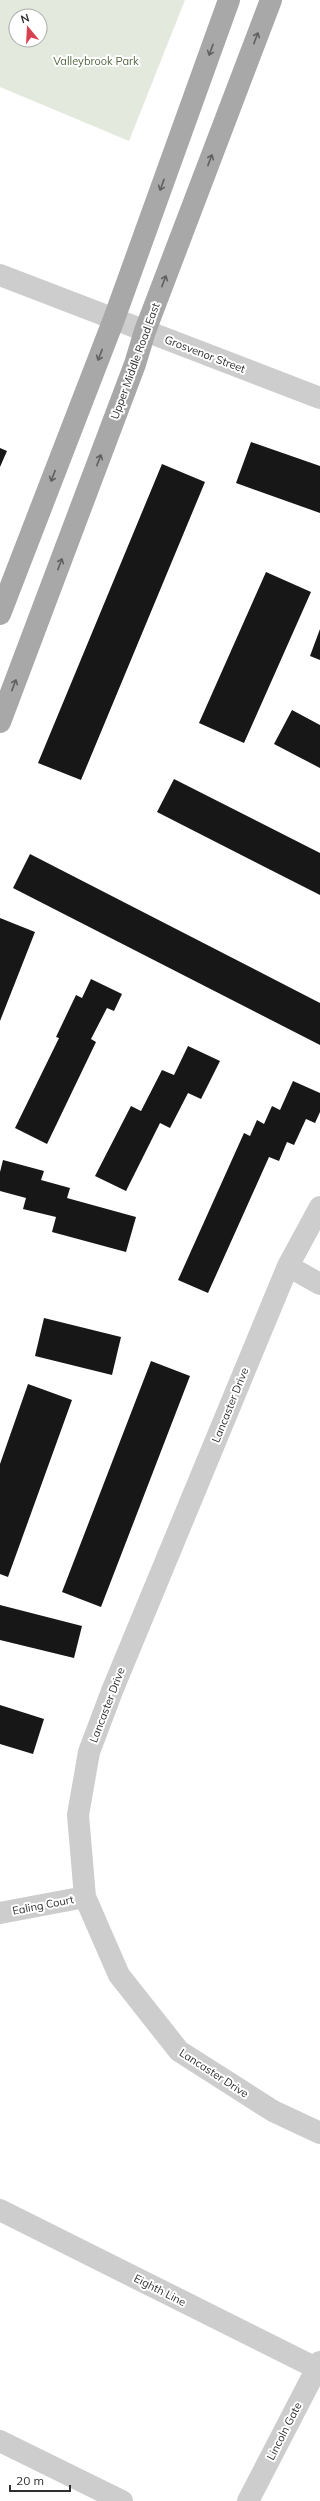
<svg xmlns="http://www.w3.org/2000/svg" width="320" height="2501" font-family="Mulish,sans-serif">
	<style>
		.green { fill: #e4e9dd; fill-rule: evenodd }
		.building { fill: #171717 }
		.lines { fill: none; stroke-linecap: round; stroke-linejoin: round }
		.minor { stroke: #cdcdcd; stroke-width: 22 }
		.major { stroke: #a8a8a8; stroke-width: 22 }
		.oneway { stroke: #606060 }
		.labels { text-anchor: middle; stroke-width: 4; stroke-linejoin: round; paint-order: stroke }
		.park-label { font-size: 11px; fill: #546941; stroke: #fff }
		.street-label { font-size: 11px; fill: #303030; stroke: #fff }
	</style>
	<rect width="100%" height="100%" fill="#fff"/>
	<path class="green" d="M0 0H185L129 141 0 87ZM16 16H40V40H16Z"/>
	<path class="building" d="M251 442 320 466V513L236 483Z
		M0 448 7 451 0 467Z
		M162 464 205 482 81 780 38 763Z
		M266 572 311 592 244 743 199 723Z
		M320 629V660L310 656Z
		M292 710 320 725V768L274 744Z
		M174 779 320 853V895L157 812Z
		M30 854 320 1003V1045L13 888Z
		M0 918 35 932 0 1021Z
		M91 979 122 994 114 1011 107 1008 91 1039 96 1042 47 1144 15 1128 59 1038 56 1037 76 995 82 998Z
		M188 1046 220 1061 201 1099 188 1093 170 1128 160 1123 126 1191 95 1176 131 1106 141 1111 162 1070 174 1075Z
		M293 1081 320 1093V1112L315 1123 306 1119 294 1145 287 1142 279 1161 269 1157 208 1293 178 1280 244 1133 250 1136 257 1120 264 1124 272 1106 280 1110Z
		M3 1160 44 1171 41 1180 70 1188 67 1198 136 1217 126 1252 52 1232 56 1217 23 1209 26 1198 0 1191V1172Z
		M44 1318 121 1337 112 1375 35 1356Z
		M151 1361 190 1376 101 1607 62 1592Z
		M28 1384 72 1400 8 1577 0 1574V1464Z
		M0 1605 82 1626 74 1658 0 1640Z
		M0 1705 44 1719 33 1754 0 1744Z"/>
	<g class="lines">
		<path class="minor" d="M0 275 320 398
			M320 1207 288 1266 112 1691 89 1752 78 1815 85 1897 119 1975 179 2051 273 2111 320 2133
			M288 1266 320 1284
			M0 1913 85 1897
			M0 2210 320 2370
			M0 2441 122 2501
			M248 2501 320 2362"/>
		<path class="major" d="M0 614 114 319 229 0
			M0 722 135 364 145 331 271 0"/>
	</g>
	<defs><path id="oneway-shaft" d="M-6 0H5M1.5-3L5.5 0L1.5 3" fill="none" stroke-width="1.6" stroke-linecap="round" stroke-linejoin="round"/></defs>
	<g class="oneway">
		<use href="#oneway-shaft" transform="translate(256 38) rotate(-69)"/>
		<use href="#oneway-shaft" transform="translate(211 50) rotate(110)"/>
		<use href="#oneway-shaft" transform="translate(210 160) rotate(-69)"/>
		<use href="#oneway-shaft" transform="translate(162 185) rotate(110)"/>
		<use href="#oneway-shaft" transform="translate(164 281) rotate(-69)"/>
		<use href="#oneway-shaft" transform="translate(100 355) rotate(111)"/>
		<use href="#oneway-shaft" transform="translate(99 460) rotate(-69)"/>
		<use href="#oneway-shaft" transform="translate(53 476) rotate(111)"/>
		<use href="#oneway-shaft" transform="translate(60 564) rotate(-69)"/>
		<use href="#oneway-shaft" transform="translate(14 685) rotate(-69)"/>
	</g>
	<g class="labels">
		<g class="park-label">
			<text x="96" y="65">Valleybrook Park</text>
		</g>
		<g class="street-label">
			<text transform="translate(205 354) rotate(21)" y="4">Grosvenor Street</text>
			<text transform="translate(135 361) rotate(-70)" y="4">Upper Middle Road East</text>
			<text transform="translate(230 1405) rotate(-68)" y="4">Lancaster Drive</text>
			<text transform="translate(107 1705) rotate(-69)" y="4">Lancaster Drive</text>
			<text transform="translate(43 1905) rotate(-11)" y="4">Ealing Court</text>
			<text transform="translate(214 2073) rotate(33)" y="4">Lancaster Drive</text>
			<text transform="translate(160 2290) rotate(27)" y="4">Eighth Line</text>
			<text transform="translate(284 2431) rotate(-63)" y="4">Lincoln Gate</text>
		</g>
	</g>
	<g transform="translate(28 28) rotate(342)"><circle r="19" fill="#ffffff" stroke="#acacac"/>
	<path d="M0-3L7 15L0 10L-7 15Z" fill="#d84250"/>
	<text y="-6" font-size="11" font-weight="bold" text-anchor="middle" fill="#303030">N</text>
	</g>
	<path d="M10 2485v6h60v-6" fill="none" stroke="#303030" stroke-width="2"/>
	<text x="16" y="2485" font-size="12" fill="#303030" stroke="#ffffff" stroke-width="3" paint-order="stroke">20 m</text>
</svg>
